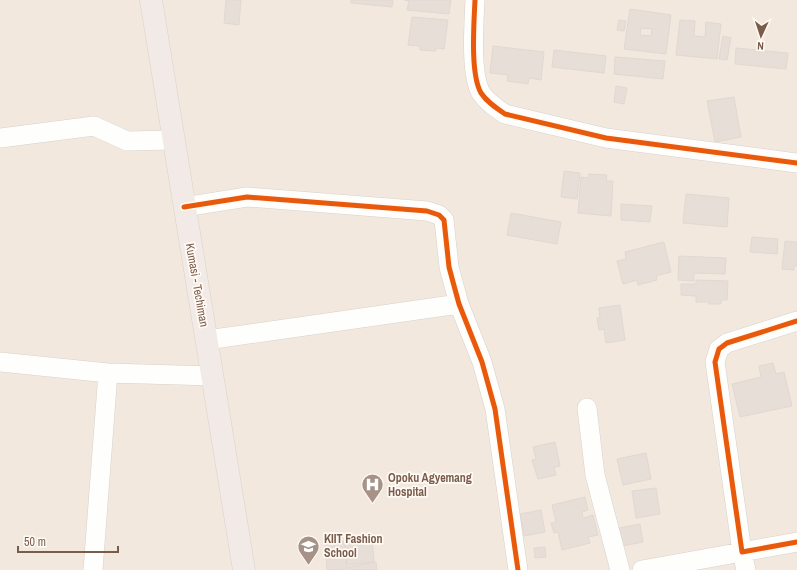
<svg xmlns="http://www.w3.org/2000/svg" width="797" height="570" font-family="'Archivo Narrow',sans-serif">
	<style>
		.residential { fill: #f2e8de }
		.building { fill: #e6ded7; stroke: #e2d8d2; fill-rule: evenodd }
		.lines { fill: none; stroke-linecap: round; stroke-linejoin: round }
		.minor-casing { stroke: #d7d1cb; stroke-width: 20 }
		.highway-casing { stroke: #dad1cc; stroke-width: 23 }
		.minor { stroke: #fefefd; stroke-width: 19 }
		.highway { stroke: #f2eae7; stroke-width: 22 }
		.cycleway-casing { stroke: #fffaf3; stroke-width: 8 }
		.cycleway { stroke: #e8590c; stroke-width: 5 }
		.labels { text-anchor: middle; stroke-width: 3.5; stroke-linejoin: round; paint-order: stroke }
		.street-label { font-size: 12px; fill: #7a5c4d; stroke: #fffaf3 }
		.poi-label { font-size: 12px; font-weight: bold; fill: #7a5c4d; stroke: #fffaf3; text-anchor: start }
	</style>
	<rect width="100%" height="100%" fill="#f9f5f0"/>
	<path class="residential" d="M0 0H797V570H0Z"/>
	<path class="building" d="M226 0H241L239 25 224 23Z
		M351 0H393L392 7 351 3Z
		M404 0H451L449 14 407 10 409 1Z
		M630 9 671 15 666 54 624 49ZM641 28 652 29 651 36 640 35Z
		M412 17 448 20 444 49 436 48V51L420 50V46L408 45Z
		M619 20 626 21 624 31 617 30Z
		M680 20 695 21 694 36 705 37 706 22 721 24 717 59 676 55Z
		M723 36 731 38 727 60 719 59Z
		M493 46 544 52 541 80 529 78 528 84 507 81 508 75 490 73Z
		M736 48 788 53 786 69 735 64Z
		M554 50 606 56 604 73 552 67Z
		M615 57 665 61 663 79 614 74Z
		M616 86 627 88 624 104 614 102Z
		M734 97 741 137 715 142 707 101Z
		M564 171 580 173 577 199 561 197Z
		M589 174 607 175 606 181H613L611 216 578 213 581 177 588 178Z
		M686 194 729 198 727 227 683 223Z
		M621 204 652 206 650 222 621 220Z
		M511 213 561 222 557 244 507 235Z
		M752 237 778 239 777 254 750 252Z
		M785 241 797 242V266H794V270L782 269Z
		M664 242 671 272 656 276 657 280 638 285 637 280 623 284 617 261 626 259 625 252Z
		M679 256 726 258 725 274 694 273V281L678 280Z
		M696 280 728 281 727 300H721V304H709V302H696V296L681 295V284H696Z
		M620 305 625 340 606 343 604 329 599 330 597 318H600L599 308Z
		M773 363 776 374 784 372 792 406 740 417 732 384 761 377 759 366Z
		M555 442 560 466 554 467 556 475 538 479 532 460 536 459 533 447Z
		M646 453 651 479 623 485 617 459Z
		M656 488 660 514 636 518 632 491Z
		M585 497 588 510 582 512 583 518 593 515 598 535 588 537 590 543 562 550 558 532 554 533 551 523 556 522 552 505Z
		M541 510 545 532 524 536 520 514Z
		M640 524 643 542 622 546 619 528Z
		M372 537 374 562 347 565 345 539Z
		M344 541 347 569 327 570 325 543Z
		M545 547 546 557 535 558 534 548Z
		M376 562 377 570H348V567Z"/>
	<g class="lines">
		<defs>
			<path id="minor" d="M475 0C474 23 470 74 481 93 487 102 496 108 505 114L606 138 797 163
				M0 138 94 126 127 141 173 140
				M184 207 247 197 427 211 439 215 444 220 449 267 453 282 459 304 482 362 495 409 518 570
				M797 321 727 343 719 349 715 362 742 552 797 542
				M207 340 459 304
				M0 362 108 373 213 376
				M587 408 595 475 620 570
				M93 570 108 373
				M642 570 742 552 746 570"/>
			<path id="highway" d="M151 0 244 570"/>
		</defs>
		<use href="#minor" class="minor-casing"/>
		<use href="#highway" class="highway-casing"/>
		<use href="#minor" class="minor"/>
		<use href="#highway" class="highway"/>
		<defs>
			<path id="cycleway" d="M475 0C474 23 470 74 481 93 487 102 496 108 505 114L606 138 797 163
				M184 207 247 197 427 211 439 215 444 220 449 267 453 282 459 304 482 362 495 409 518 570
				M797 321 727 343 719 349 715 362 742 552 797 542"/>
		</defs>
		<use href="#cycleway" class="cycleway-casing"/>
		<use href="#cycleway" class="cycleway"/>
	</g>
	<defs>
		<symbol id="hospital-pin" viewBox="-11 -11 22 30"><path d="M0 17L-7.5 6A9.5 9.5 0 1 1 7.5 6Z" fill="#a69286" stroke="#fffaf3"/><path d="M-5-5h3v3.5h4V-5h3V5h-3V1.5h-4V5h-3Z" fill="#fff"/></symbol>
		<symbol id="school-pin" viewBox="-11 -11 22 30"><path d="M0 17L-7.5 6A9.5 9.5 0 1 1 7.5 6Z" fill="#a69286" stroke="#fffaf3"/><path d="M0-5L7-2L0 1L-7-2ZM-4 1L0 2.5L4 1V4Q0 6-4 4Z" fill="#fff"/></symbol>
	</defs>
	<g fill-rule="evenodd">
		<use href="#hospital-pin" x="360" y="472" width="25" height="34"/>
		<use href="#school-pin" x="296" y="534" width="25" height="34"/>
	</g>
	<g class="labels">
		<g class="street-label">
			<text transform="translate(197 285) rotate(80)" y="4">Kumasi - Techiman</text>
		</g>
		<g class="poi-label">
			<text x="388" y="482">Opoku Agyemang<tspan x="388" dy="14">Hospital</tspan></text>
			<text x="324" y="543">KIIT Fashion<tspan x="324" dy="14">School</tspan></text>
		</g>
	</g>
	<g transform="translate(761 36) rotate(183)" stroke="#fffaf3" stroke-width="3" paint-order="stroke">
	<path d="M0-3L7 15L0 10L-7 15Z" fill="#7a5c4d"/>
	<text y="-6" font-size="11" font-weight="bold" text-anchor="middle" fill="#7a5c4d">N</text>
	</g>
	<path d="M18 546v6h100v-6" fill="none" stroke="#7a5c4d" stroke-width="2"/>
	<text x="24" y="546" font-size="12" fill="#7a5c4d" stroke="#fffaf3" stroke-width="3" paint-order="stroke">50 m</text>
</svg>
